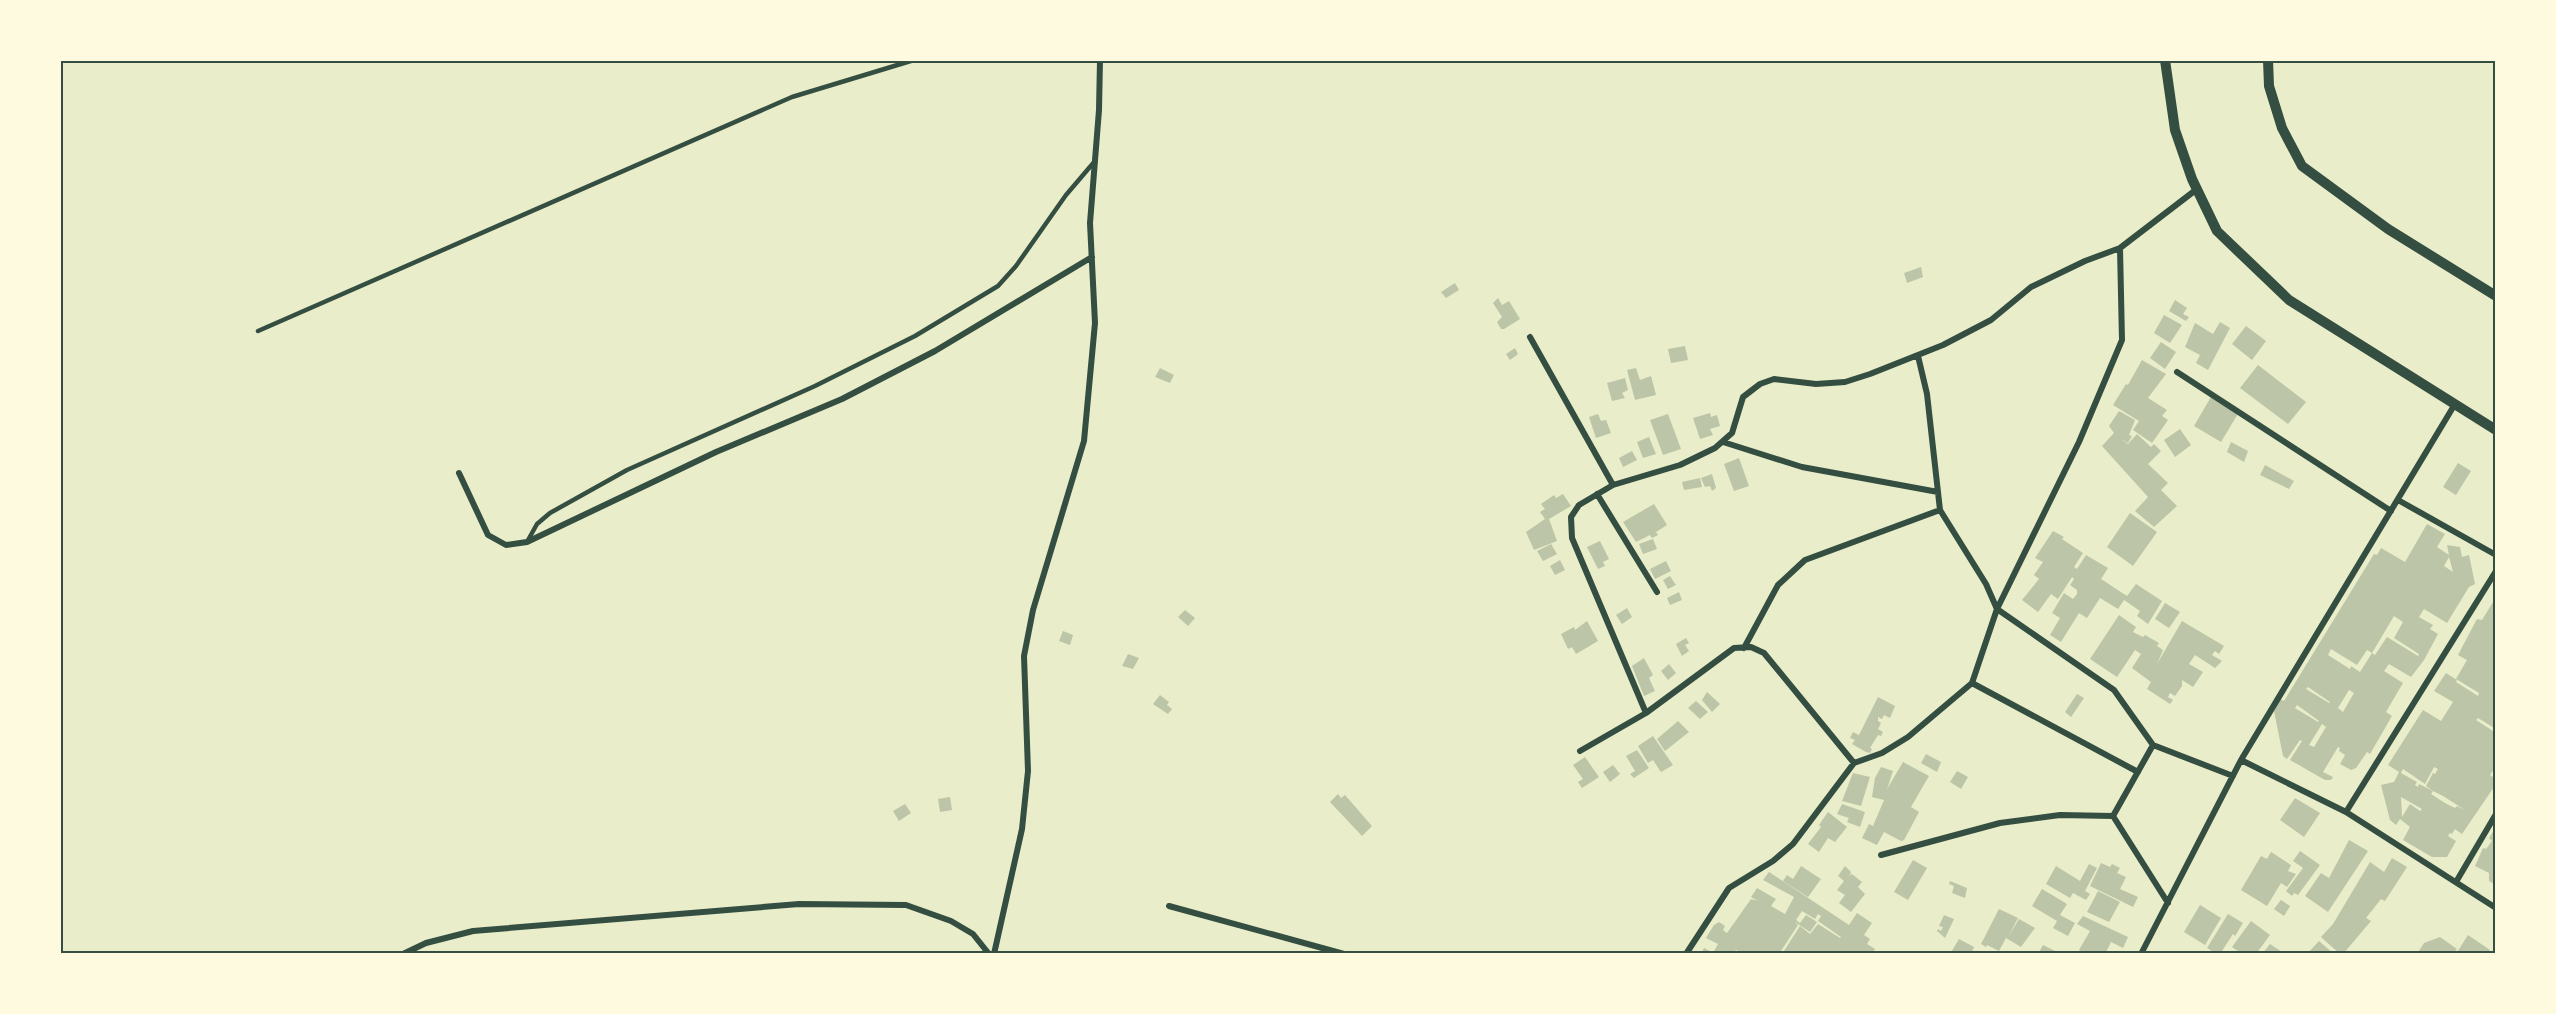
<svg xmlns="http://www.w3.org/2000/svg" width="2556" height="1014" font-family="Overpass,sans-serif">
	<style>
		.building { fill: #bcc5a7; fill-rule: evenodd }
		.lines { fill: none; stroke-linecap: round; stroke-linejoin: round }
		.service { stroke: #344e41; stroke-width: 4.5 }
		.minor { stroke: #344e41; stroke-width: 6 }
		.tertiary { stroke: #344e41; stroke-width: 10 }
		.neatline { fill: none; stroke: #344e41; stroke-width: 2 }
	</style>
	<rect width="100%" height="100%" fill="#e9edc9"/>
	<path class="building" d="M1921 267 1923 277 1907 283 1904 273Z
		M1455 283 1459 290 1446 298 1441 292Z
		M1498 298 1502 305 1509 301 1520 319 1504 329H1501L1497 322 1502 317 1493 303Z
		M2175 300 2187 308 2183 314 2189 317 2186 321 2169 311Z
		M2164 315 2182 325 2170 343 2154 333Z
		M2220 322 2230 328 2208 370 2196 363 2200 355 2185 347 2195 323 2213 334Z
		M2246 326 2266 341 2252 360 2232 344Z
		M2161 342 2176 352 2165 369 2150 358Z
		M1685 346 1688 360 1671 363 1668 349Z
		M1515 348 1518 354 1510 360 1506 354Z
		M2142 360 2166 374 2148 398 2167 410 2162 416 2168 420 2152 443 2133 430 2139 421 2113 405 2126 384 2128 385Z
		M2258 365 2306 402 2288 424 2240 388Z
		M1160 368 1174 375 1170 383 1155 377Z
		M1636 368 1640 380 1651 376 1656 395 1635 400 1627 370Z
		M1625 378 1628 390 1622 393 1625 398 1612 401 1607 383Z
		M2211 397 2239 412 2221 442 2194 426Z
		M2119 411 2135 420 2129 435 2132 436 2128 443 2121 439 2128 444 2126 446 2137 434 2151 447 2154 444 2161 451 2148 464 2168 483 2161 490 2177 506 2154 527 2135 511 2148 497 2102 446 2114 433 2109 426Z
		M1710 413 1711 417 1717 415 1720 426 1710 429 1713 435 1700 439 1693 418Z
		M1598 414 1601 421 1606 420 1611 433 1596 438 1589 417Z
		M1668 414 1681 449 1663 455 1650 420Z
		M2180 429 2191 445 2175 457 2164 440Z
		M1649 437 1656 454 1643 458 1637 442Z
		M2231 442 2248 451 2244 462 2227 452Z
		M1632 451 1637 460 1623 467 1619 458Z
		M1739 458 1749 486 1734 491 1724 464Z
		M2458 463 2471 471 2456 495 2443 487Z
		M2265 465 2294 481 2289 489 2260 475Z
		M1712 474 1716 488 1712 491 1710 486 1705 487 1701 478Z
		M1700 478 1702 487 1684 490 1682 482Z
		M1563 494 1571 506 1549 519 1557 541 1534 550 1526 532 1545 519 1540 512 1545 509 1541 504 1554 495 1556 498Z
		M1654 504 1667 525 1656 532 1658 535 1652 538 1650 535 1636 542 1623 522Z
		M2130 513 2157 532 2133 566 2107 547Z
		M2427 524 2445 534 2437 547 2449 555 2447 545 2460 547 2462 557 2469 555 2475 584 2469 587 2447 623 2424 609 2419 617 2433 625 2430 629 2438 634 2424 660 2411 677 2389 664 2384 671 2403 683 2386 712 2392 716 2370 754 2367 752 2356 768 2351 770 2340 764 2345 755 2339 751 2340 748 2338 747 2323 772 2333 777 2331 780H2325L2290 760 2302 741 2300 740 2287 759 2283 756 2274 711 2280 699 2284 701 2374 554 2377 555 2381 548 2405 562ZM2449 557 2453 572 2444 566ZM2394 616 2403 622 2394 638 2419 654 2418 656 2387 637 2375 655 2372 653ZM2331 649 2357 665 2367 650 2372 653 2360 672 2351 666 2350 669 2328 655ZM2308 687 2330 702 2329 703 2306 689ZM2349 690 2354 693 2343 712 2338 708ZM2297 705 2319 721 2318 722 2295 708ZM2322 724 2326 727 2314 747 2309 745Z
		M2053 531 2064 537 2062 539 2083 553 2074 567 2077 569 2086 555 2108 568 2101 579 2127 596 2136 584 2162 601 2148 624 2137 616 2140 611 2124 600 2118 609 2100 598 2087 618 2079 613 2061 642 2050 635 2060 618 2052 613 2064 593 2073 599 2077 594V590L2070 585 2074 579 2072 577 2058 599 2051 594 2038 612 2022 600 2039 579 2034 575 2043 562 2035 558Z
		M1653 539 1657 549 1643 554 1639 544Z
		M1600 541 1609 559 1603 562 1605 566 1598 569 1587 547Z
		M1551 544 1557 554 1543 561 1537 551Z
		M1560 560 1565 570 1555 575 1550 566Z
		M1666 561 1671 571 1655 579 1650 569Z
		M1670 576 1676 585 1668 589 1663 580Z
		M1679 592 1682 600 1670 605 1667 598Z
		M2496 601V729L2478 718 2476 720 2496 733V766L2490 775 2496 779V784L2462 834 2455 829 2452 834 2450 833 2448 836 2456 841 2447 857H2432L2403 840 2410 827 2400 819 2396 825 2390 820 2381 785 2394 782 2399 772 2388 765 2423 710 2441 721 2453 702 2434 691 2446 673 2457 680 2456 682 2478 696 2479 693 2456 679 2467 660 2458 655 2477 619 2482 620 2493 602ZM2434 767 2438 769 2435 774 2433 773 2426 786 2433 791 2419 784 2418 787 2415 785 2417 782 2401 773 2403 769 2425 784ZM2433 791 2443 796 2465 810 2457 806 2455 808 2445 803 2431 794ZM2401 797 2422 809 2420 811 2410 804 2402 817Z
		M2165 603 2180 612 2169 628 2155 619Z
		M1627 608 1632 617 1622 624 1616 615Z
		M1185 610 1195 618 1188 626 1178 617Z
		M2119 615 2136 627 2133 632 2143 637 2145 635 2159 643 2157 646 2163 650 2157 664 2182 621 2224 646 2219 654 2215 651 2212 655 2222 661 2215 668 2195 655 2189 664 2203 672 2193 687 2182 680V686L2175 696 2170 693 2168 697 2173 700 2170 704 2147 689 2151 682 2132 668 2141 654 2135 650 2117 677 2090 659Z
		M1587 621 1598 641 1576 654 1572 647 1568 649 1561 634 1574 627 1575 630Z
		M1063 631 1073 635 1070 645 1059 641Z
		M1686 638 1689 643 1685 645 1689 651 1682 656 1676 644Z
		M1128 654 1139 658 1133 669 1122 666Z
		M1644 658 1653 675 1649 678 1655 691 1644 696 1632 666Z
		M1669 664 1676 673 1668 680 1661 671Z
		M1707 692 1720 704 1712 712 1702 700Z
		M2077 694 2084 698 2071 717 2065 712Z
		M1160 695 1169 702 1167 705 1172 709 1168 714 1153 704Z
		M1878 697 1895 706 1890 718 1884 715 1882 719 1878 717V721L1881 723 1878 729 1883 732 1881 736 1878 735 1870 748 1872 749 1870 753 1866 752 1852 744 1855 740 1850 738 1853 732 1859 735Z
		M1696 701 1708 712 1700 719 1688 708Z
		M1678 721 1689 732 1665 751 1657 739Z
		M1653 736 1673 765 1661 772 1653 760 1648 763 1638 746Z
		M1637 750 1649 768 1634 778 1630 774 1635 771 1626 756Z
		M1926 754 1941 762 1937 772 1921 763Z
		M1585 757 1599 777 1582 788 1578 782 1583 779 1573 765Z
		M1903 762 1929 776 1911 807 1919 812 1904 840 1901 841 1884 832 1877 845 1862 838 1869 824 1873 826 1884 800 1872 797 1875 778 1881 767 1893 771 1887 789Z
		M1613 765 1620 774 1610 782 1603 772Z
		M1957 771 1968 777 1961 789 1950 782Z
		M1853 773 1870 777 1861 806 1842 801Z
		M1338 794 1341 798 1345 795 1372 826 1362 836 1330 802Z
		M950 797 952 810 940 812 938 799Z
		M2295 798 2320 813 2304 837 2280 820Z
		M905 804 911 813 899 821 893 811Z
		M1842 804 1865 812 1860 827 1847 822 1849 818 1837 814Z
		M1828 812 1847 827 1835 842 1828 838 1819 852 1808 844 1821 827 1819 825Z
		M2496 827V885L2489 881V873L2475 866 2483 848 2486 849 2492 841 2489 838Z
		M2349 840 2368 851 2328 912 2305 896 2321 873 2329 878Z
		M2300 851 2320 865 2298 895 2294 893 2292 896 2286 891 2303 868 2293 861Z
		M2271 852 2291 865 2288 871 2296 874 2287 887 2281 883 2267 906 2241 890 2261 856 2267 859Z
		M2392 858 2407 867 2385 901 2381 899 2366 918 2371 921 2343 954H2340L2321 937 2333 924 2370 862 2384 872Z
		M1913 860 1927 868 1908 900 1894 892Z
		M2101 863 2110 867 2112 864 2120 868 2117 873 2126 877 2120 889 2138 897 2133 907 2090 886Z
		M2089 864 2097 868 2085 891 2090 894 2086 900 2073 893 2070 898 2046 884 2056 866 2080 881Z
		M1801 866 1821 879 1808 897 1783 881 1787 875 1793 879Z
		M1845 866 1851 872 1850 876 1852 874 1862 882 1858 887 1865 894 1851 912 1839 903 1845 895 1837 890 1844 881 1838 876Z
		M1769 872 1849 925 1857 913 1872 923 1864 935 1870 939 1867 944 1875 949 1872 954H1782L1800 926 1810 934 1818 924 1840 938 1841 937 1818 921 1821 916 1818 914 1815 919 1802 911 1796 920 1800 923 1806 915 1817 922 1810 932 1795 922 1798 925 1779 954H1745L1736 950 1733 954H1701L1704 948 1713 953 1718 944 1706 938 1714 925 1719 922 1725 926 1723 930 1727 933 1751 899 1758 901 1751 897 1757 888 1776 899 1771 906 1785 914 1794 897 1763 880Z
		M1950 881 1967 888 1965 898 1952 893 1954 886 1949 884Z
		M2042 889 2067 904 2060 915 2075 923 2068 936 2053 928 2057 921 2032 906Z
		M2098 891 2120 902 2109 922 2087 912Z
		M2281 900 2290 906 2284 916 2274 909Z
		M2200 905 2221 918 2205 945 2184 932Z
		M1999 909 2018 918 2008 937 2019 919 2035 928 2021 947 2006 938 1999 951 1987 945 1986 947 1981 944Z
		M2228 914 2243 923 2235 936 2233 934 2220 954H2217L2207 948Z
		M1944 915 1954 919 1945 938 1937 931 1938 929 1941 931 1943 927 1939 926Z
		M2083 916 2128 937 2123 948 2111 942 2105 954H2085L2079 950 2090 931 2077 924Z
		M2251 921 2270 935 2256 954H2242L2232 947Z
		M2468 935 2490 950 2488 954H2456Z
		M2440 937 2457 949 2453 954H2417L2424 943Z
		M1959 939 1974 947 1971 954H1950Z
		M2319 941 2334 954 2308 953Z
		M2270 944 2285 954H2262Z
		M2043 945 2061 954H2038Z"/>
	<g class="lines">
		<path class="service" d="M258 331 792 97 914 60
			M527 542 537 524 550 513 627 470 815 386 915 336 998 286 1016 266 1066 195 1095 161"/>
		<path class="minor" d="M1530 337 1613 485
			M1918 356 1927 394 1940 510 1986 584 1997 609 2114 690 2153 745 2233 776
			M2177 372 2391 511
			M1723 442 1802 467 1938 492
			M459 473 488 535 506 545 527 542 716 452 842 399 935 351 1092 257
			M1597 494 1657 592
			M2398 500 2496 555
			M1744 648 1778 585 1805 560 1940 510
			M1972 683 2138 772
			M1646 713 1572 538 1571 517 1579 505 1613 485 1680 465 1715 448 1732 433 1743 397 1760 384 1774 379 1816 384 1845 382 1870 374 1943 345 1991 320 2031 287 2085 261 2120 248 2197 189
			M2153 745 2113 816 2168 903
			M1580 751 1646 713 1734 648 1751 647 1764 653 1854 763
			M2241 760 2346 812 2496 908
			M2346 812 2496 571
			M1881 855 2000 823 2060 815 2113 816
			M2456 882 2496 814
			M1169 906 1344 954
			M403 954 426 943 473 931 799 904 906 905 951 921 973 934 989 954
			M994 954 1022 829 1028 771 1024 656 1033 610 1084 441 1095 323 1090 223 1099 110 1100 60
			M1686 954 1729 888 1773 861 1793 844 1854 763 1882 753 1908 737 1972 683 1997 609 2079 442 2122 340 2120 248
			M2141 954 2241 760 2455 404"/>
		<path class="tertiary" d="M2165 60 2175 130 2192 179 2217 231 2289 300 2496 430
			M2268 60 2269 86 2282 128 2302 166 2388 229 2496 296"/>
	</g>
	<rect width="2556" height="1014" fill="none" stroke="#fefae0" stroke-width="123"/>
	<rect x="62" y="62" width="2432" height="890" class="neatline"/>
</svg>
